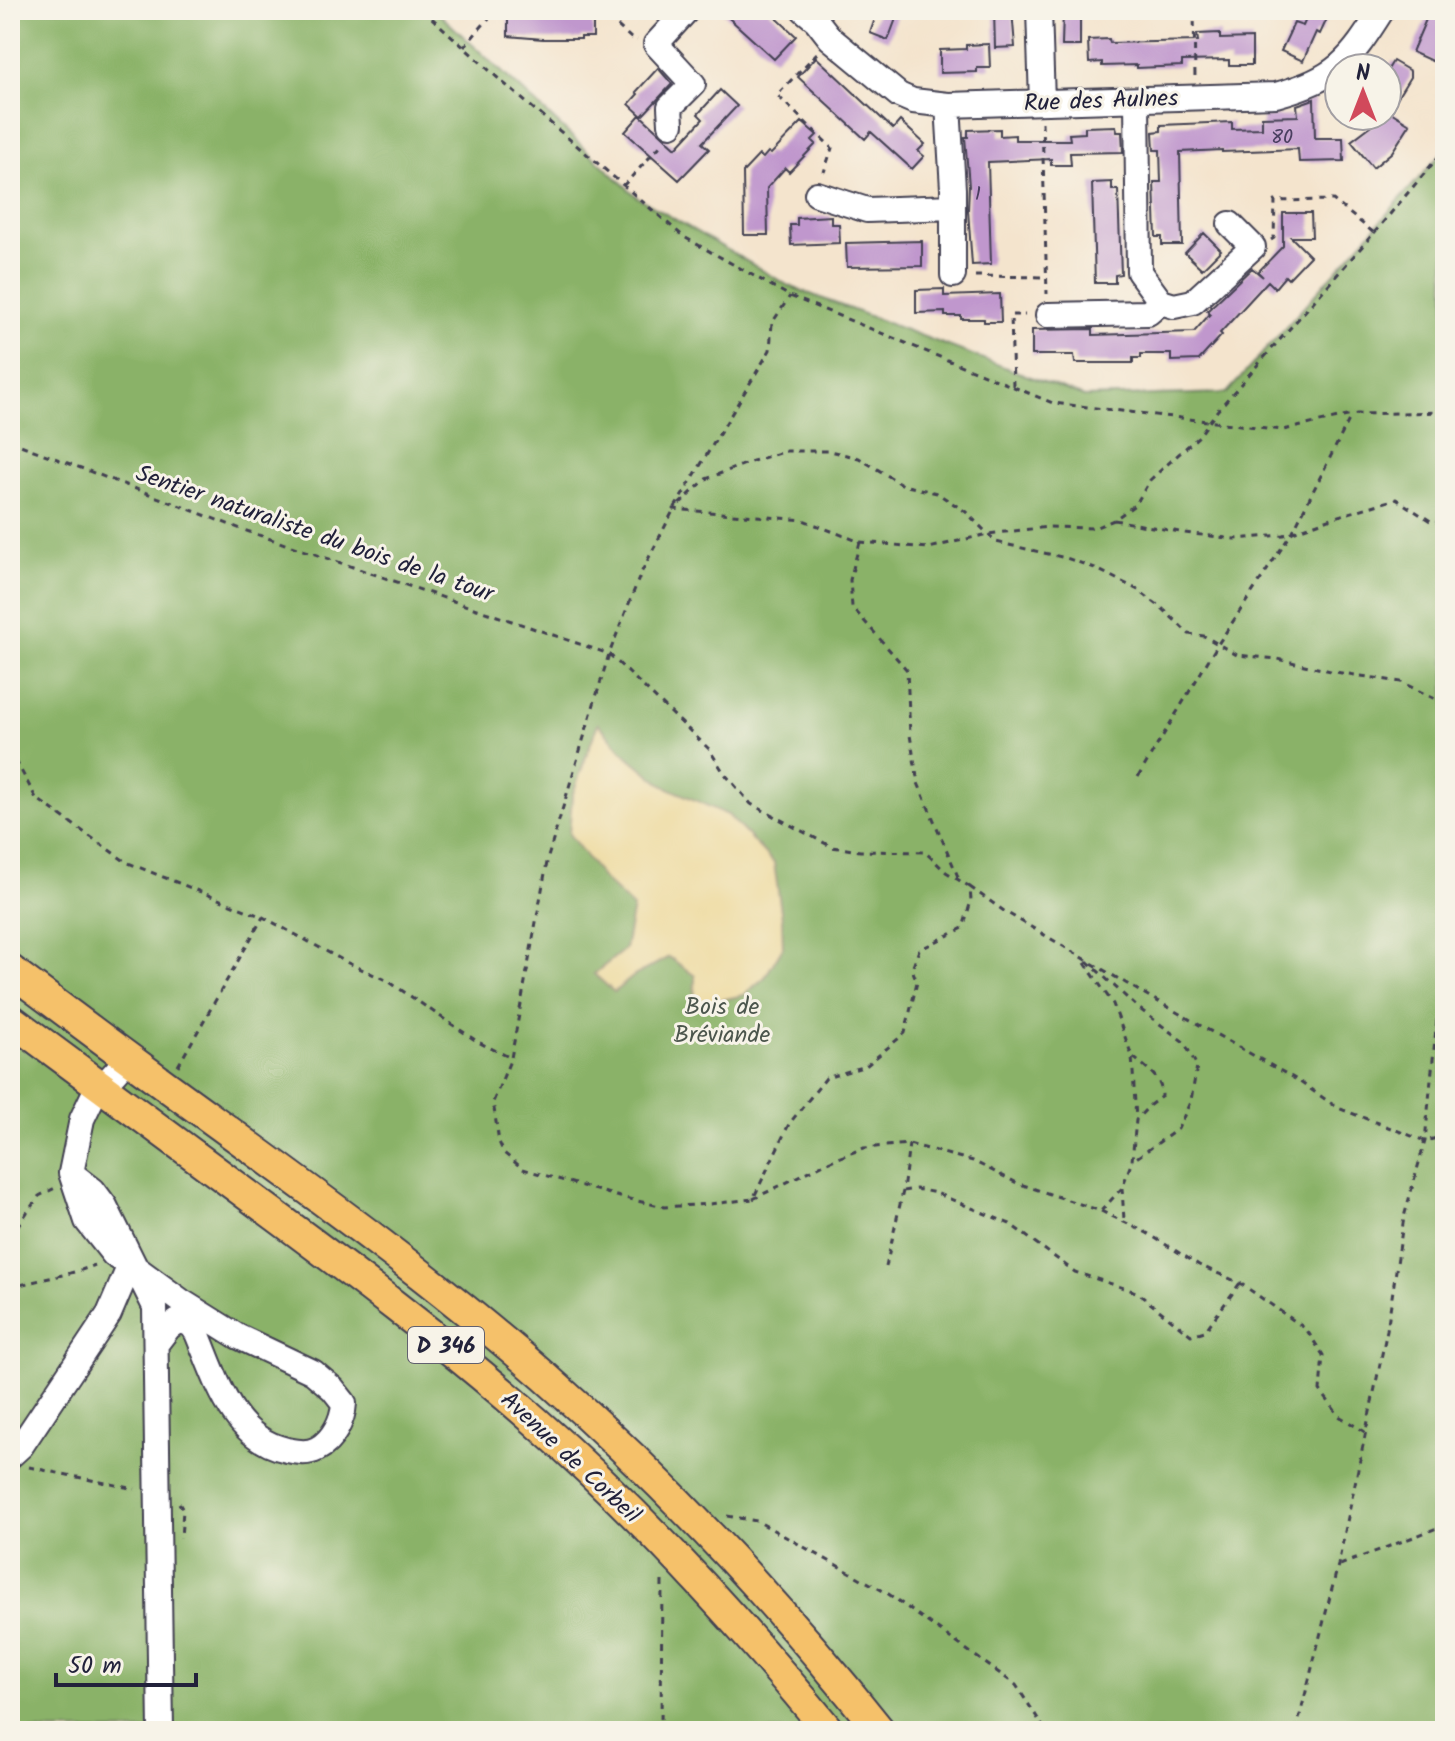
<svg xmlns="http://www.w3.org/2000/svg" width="1455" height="1741" font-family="Kalam,sans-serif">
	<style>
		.forest { fill: #8ab268; stroke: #566a52; stroke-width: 2 }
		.sand { fill: #eeda9e; stroke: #887e6c; stroke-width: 2 }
		.building { fill: #c097cd }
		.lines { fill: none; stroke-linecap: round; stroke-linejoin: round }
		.minor-casing { stroke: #423f51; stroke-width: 28 }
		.major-casing { stroke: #423f51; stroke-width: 34 }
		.path { stroke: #423f51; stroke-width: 3; stroke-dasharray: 6 6; stroke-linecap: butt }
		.minor { stroke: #fff; stroke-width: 24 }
		.major { stroke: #f5c16b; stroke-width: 30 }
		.labels { text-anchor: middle; stroke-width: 6; stroke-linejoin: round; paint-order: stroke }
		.number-label { font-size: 20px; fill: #4a3f60 }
		.shield { fill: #f7f3e8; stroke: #62616f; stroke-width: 2 }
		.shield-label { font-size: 22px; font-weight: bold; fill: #22223b }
		.street-label { font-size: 24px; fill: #22223b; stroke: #f7f3e8 }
		.park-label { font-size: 24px; fill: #4c564d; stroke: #f7f3e8 }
	</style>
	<rect width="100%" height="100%" fill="#f7f3e8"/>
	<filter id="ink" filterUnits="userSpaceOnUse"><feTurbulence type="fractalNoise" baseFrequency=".0125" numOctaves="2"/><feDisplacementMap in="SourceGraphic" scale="16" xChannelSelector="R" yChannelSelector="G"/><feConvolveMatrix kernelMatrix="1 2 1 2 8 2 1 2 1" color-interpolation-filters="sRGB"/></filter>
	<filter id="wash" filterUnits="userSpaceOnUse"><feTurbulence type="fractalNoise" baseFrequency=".006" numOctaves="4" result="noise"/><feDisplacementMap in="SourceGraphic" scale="32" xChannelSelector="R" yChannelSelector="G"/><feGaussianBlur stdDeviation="1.8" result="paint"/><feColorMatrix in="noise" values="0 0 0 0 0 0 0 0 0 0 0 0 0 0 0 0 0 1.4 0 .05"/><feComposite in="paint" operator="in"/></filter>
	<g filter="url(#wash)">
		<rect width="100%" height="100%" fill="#f4e4cd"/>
		<path class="forest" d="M10 10H435L637 197 789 286 1084 397 1227 393 1445 149V1731H10Z"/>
		<path class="sand" d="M598 723 623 752 664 786 728 815 774 863 782 918 783 947 765 977 744 995 694 1006 695 976 669 957 634 976 614 992 594 974 625 949 633 907 604 880 569 834 572 796Z"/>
		<g id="blocks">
			<path class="building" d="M520 10H581V14H593V37H581V39H543L508 36V12L520 13Z
				M720 10H768L796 36 774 59Z
				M878 10 897 16 888 40 870 33Z
				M994 10H1012L1015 47 995 48Z
				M1063 10H1080V46H1062Z
				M1310 10H1331L1320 34 1316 32 1303 61 1281 51 1294 23 1303 26Z
				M1430 10H1445V41L1436 63 1412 52Z
				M1220 33V39L1252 38V65H1229V60L1182 61V66L1137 68V65L1102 66V62L1089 63 1088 40 1109 39 1110 43 1198 41 1197 34Z
				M989 44 990 68H977V72L940 73V50L966 49V45Z
				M816 57 893 129 900 121 925 144 918 151 924 156 912 169 871 132 865 139 798 77Z
				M1393 61 1410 71V77L1389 111 1410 124 1392 152 1373 168 1351 141 1384 116H1387V71Z
				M658 68 672 84 642 116 629 104 638 94 636 92Z
				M720 90 737 106 702 143 709 149 679 180 625 132 640 115 676 148 703 119 698 114Z
				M1314 99 1315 138H1343L1344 161 1299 162 1298 149 1222 152V150L1180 152 1182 245H1162V237H1156L1154 182H1161L1160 150H1154L1153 132 1161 131V125L1232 122V129L1262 128V117L1298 116 1297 105Z
				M802 122 817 135 812 140 816 144 789 172 785 168 767 188 768 235H744L743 172 759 155 763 158 768 152 771 154Z
				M1116 126 1117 132H1122L1123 152 1070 153 1071 165H1051V159L988 162 991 264 972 265 968 210 969 186 965 137H968V130L1000 129V136L1015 135V140H1070L1069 134 1085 133V127Z
				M1112 182V190H1118L1121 274 1115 275V283H1095L1092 183Z
				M1283 213H1311L1312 237H1291L1310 256 1288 279 1285 276 1275 288 1268 281 1220 333 1222 335 1199 360 1171 361V354H1141V358H1133V363H1075L1074 355H1032V330L1093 329V335L1194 332 1210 314 1207 311 1252 268 1263 277 1258 272 1283 246Z
				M831 216V224H839L840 243 791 245 790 225H797V218Z
				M1204 233 1221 250 1202 269 1185 253Z
				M922 241V266L847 267 846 243Z
				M944 289V296L1000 294 1001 322H984V319H961V316H945V312L916 313V290Z"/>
		</g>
	</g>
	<g filter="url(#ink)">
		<use href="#blocks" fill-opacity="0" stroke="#423f51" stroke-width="2"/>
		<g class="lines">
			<defs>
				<path id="minor" d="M804 10 816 20 830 38 899 95 913 101 948 105 1276 95C1337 78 1349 62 1382 10
					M1039 10 1042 102
					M1137 100 1139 272 1161 302 1174 306 1193 302 1253 247 1230 224
					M948 105 953 189V275
					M671 124 670 107 693 84 656 44 687 10
					M817 194 867 210 953 207
					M1048 315 1148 313 1161 302
					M128 1058 92 1098 82 1119 71 1173 87 1221 114 1255 136 1268 181 1301 237 1336 313 1372 333 1389 344 1403C343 1420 333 1441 317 1449 307 1454 298 1452 287 1450 232 1439 216 1378 197 1333L191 1324 178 1321 169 1327 156 1344
					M71 1173 93 1190 105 1206 155 1307 161 1731
					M10 1456 21 1446 109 1314 130 1265"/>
				<path id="major" d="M10 970C62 1009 113 1047 165 1085 294 1179 424 1271 544 1376 666 1483 779 1604 880 1731
					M10 1019C92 1079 173 1139 253 1199 349 1270 444 1341 534 1420 641 1514 738 1620 829 1731"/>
			</defs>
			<use href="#minor" class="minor-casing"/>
			<use href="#major" class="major-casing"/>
			<path class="path" d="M423 10 500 80 684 237 790 296 1053 403 1283 430 1357 414 1445 412
				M600 10 631 38 637 40
				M1194 10 1195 78
				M464 47 496 10
				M817 53 777 95 832 148 824 172
				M1042 122 1047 294
				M623 186 662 144
				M1374 233 1445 149
				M1271 240 1274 238 1275 201 1333 200 1374 233 1217 411 1199 436 1150 480 1136 504 1114 520 1094 528 1048 527 988 534 929 548 860 542 803 520 674 509 706 479 753 461 786 451H830L859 458 903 485 937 493 966 512 996 542 1066 558 1095 568 1138 590 1163 609 1189 634 1204 636 1237 655 1278 659 1335 672 1401 682 1445 704
				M975 276 1047 277
				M1013 386 1011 315H1025
				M10 441 241 529 609 654 709 749 724 773 751 804 832 847 860 851 925 852 946 872 970 887 971 901 963 928 919 950 912 969 917 982 905 1033 866 1066 826 1078 789 1124 753 1199 710 1204 664 1207 620 1197 523 1169 504 1153 499 1142 493 1102 511 1058 548 857 609 654 641 573 674 509 770 350 772 323 790 296
				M1114 520 1185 533 1235 539 1284 535 1332 518 1396 499 1432 522H1445
				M860 542 850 580 852 607 907 670 910 735 918 783 959 879
				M10 750 36 798 126 862 263 917 348 963 388 981 478 1042 511 1058
				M1138 777 1218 644 1293 531 1351 416
				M970 887 1004 911 1134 988 1297 1080 1338 1108 1425 1141 1445 1136
				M1087 961 1137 1007 1184 1042 1197 1066 1191 1100 1178 1129 1132 1161
				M1085 963 1113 1004 1132 1056 1136 1119
				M178 1066 263 917
				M1122 1188 1124 1220
				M903 1191 916 1189 936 1193 1010 1224 1075 1272 1136 1292 1191 1335 1205 1331 1240 1283
				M753 1199 828 1162 864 1148 909 1144 973 1161 1017 1183 1101 1211 1122 1188 1132 1161 1136 1120 1150 1105 1162 1096C1162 1077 1146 1068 1132 1056
				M1101 1211 1147 1233 1199 1265 1240 1283 1306 1329 1323 1355 1320 1390 1339 1416 1365 1432
				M10 1236 39 1196 55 1188
				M886 1267 903 1191 909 1144
				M10 1288C38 1279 68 1276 95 1265
				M29 1467 135 1489
				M179 1503 183 1510 181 1538
				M727 1516 757 1521 887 1593 1016 1685 1046 1731
				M1340 1565 1445 1525
				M661 1731 662 1580
				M1296 1731 1338 1565 1387 1330 1404 1217 1425 1141 1440 988 1445 970"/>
			<use href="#minor" class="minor"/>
			<use href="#major" class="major"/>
		</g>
	</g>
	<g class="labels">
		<g class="number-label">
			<text x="1282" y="143">80</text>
			<text x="978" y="200">1</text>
		</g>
		<rect class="shield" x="408" y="1327" width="76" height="36" rx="6"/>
		<g class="shield-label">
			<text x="446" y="1353">D 346</text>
		</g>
		<g class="street-label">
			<text transform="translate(1101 100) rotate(-2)" y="8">Rue des Aulnes</text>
			<text transform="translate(315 533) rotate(19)" y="8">Sentier naturaliste du bois de la tour</text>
			<text transform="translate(571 1457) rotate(43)" y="8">Avenue de Corbeil</text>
		</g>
		<g class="park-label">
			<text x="722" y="1014">Bois de<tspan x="722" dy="28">Bréviande</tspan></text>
		</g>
	</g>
	<rect width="1455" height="1741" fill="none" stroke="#f7f3e8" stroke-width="40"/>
	<g transform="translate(1363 92)"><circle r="38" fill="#f7f3e8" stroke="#a29fa3" stroke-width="2"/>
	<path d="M0-6L14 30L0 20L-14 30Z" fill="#d1495b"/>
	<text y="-12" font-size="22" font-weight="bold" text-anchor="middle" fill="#22223b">N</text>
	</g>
	<path d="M56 1673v12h140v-12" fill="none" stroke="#22223b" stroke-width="4"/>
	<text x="68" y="1673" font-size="24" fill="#22223b" stroke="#f7f3e8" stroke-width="6" paint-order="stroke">50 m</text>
</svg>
